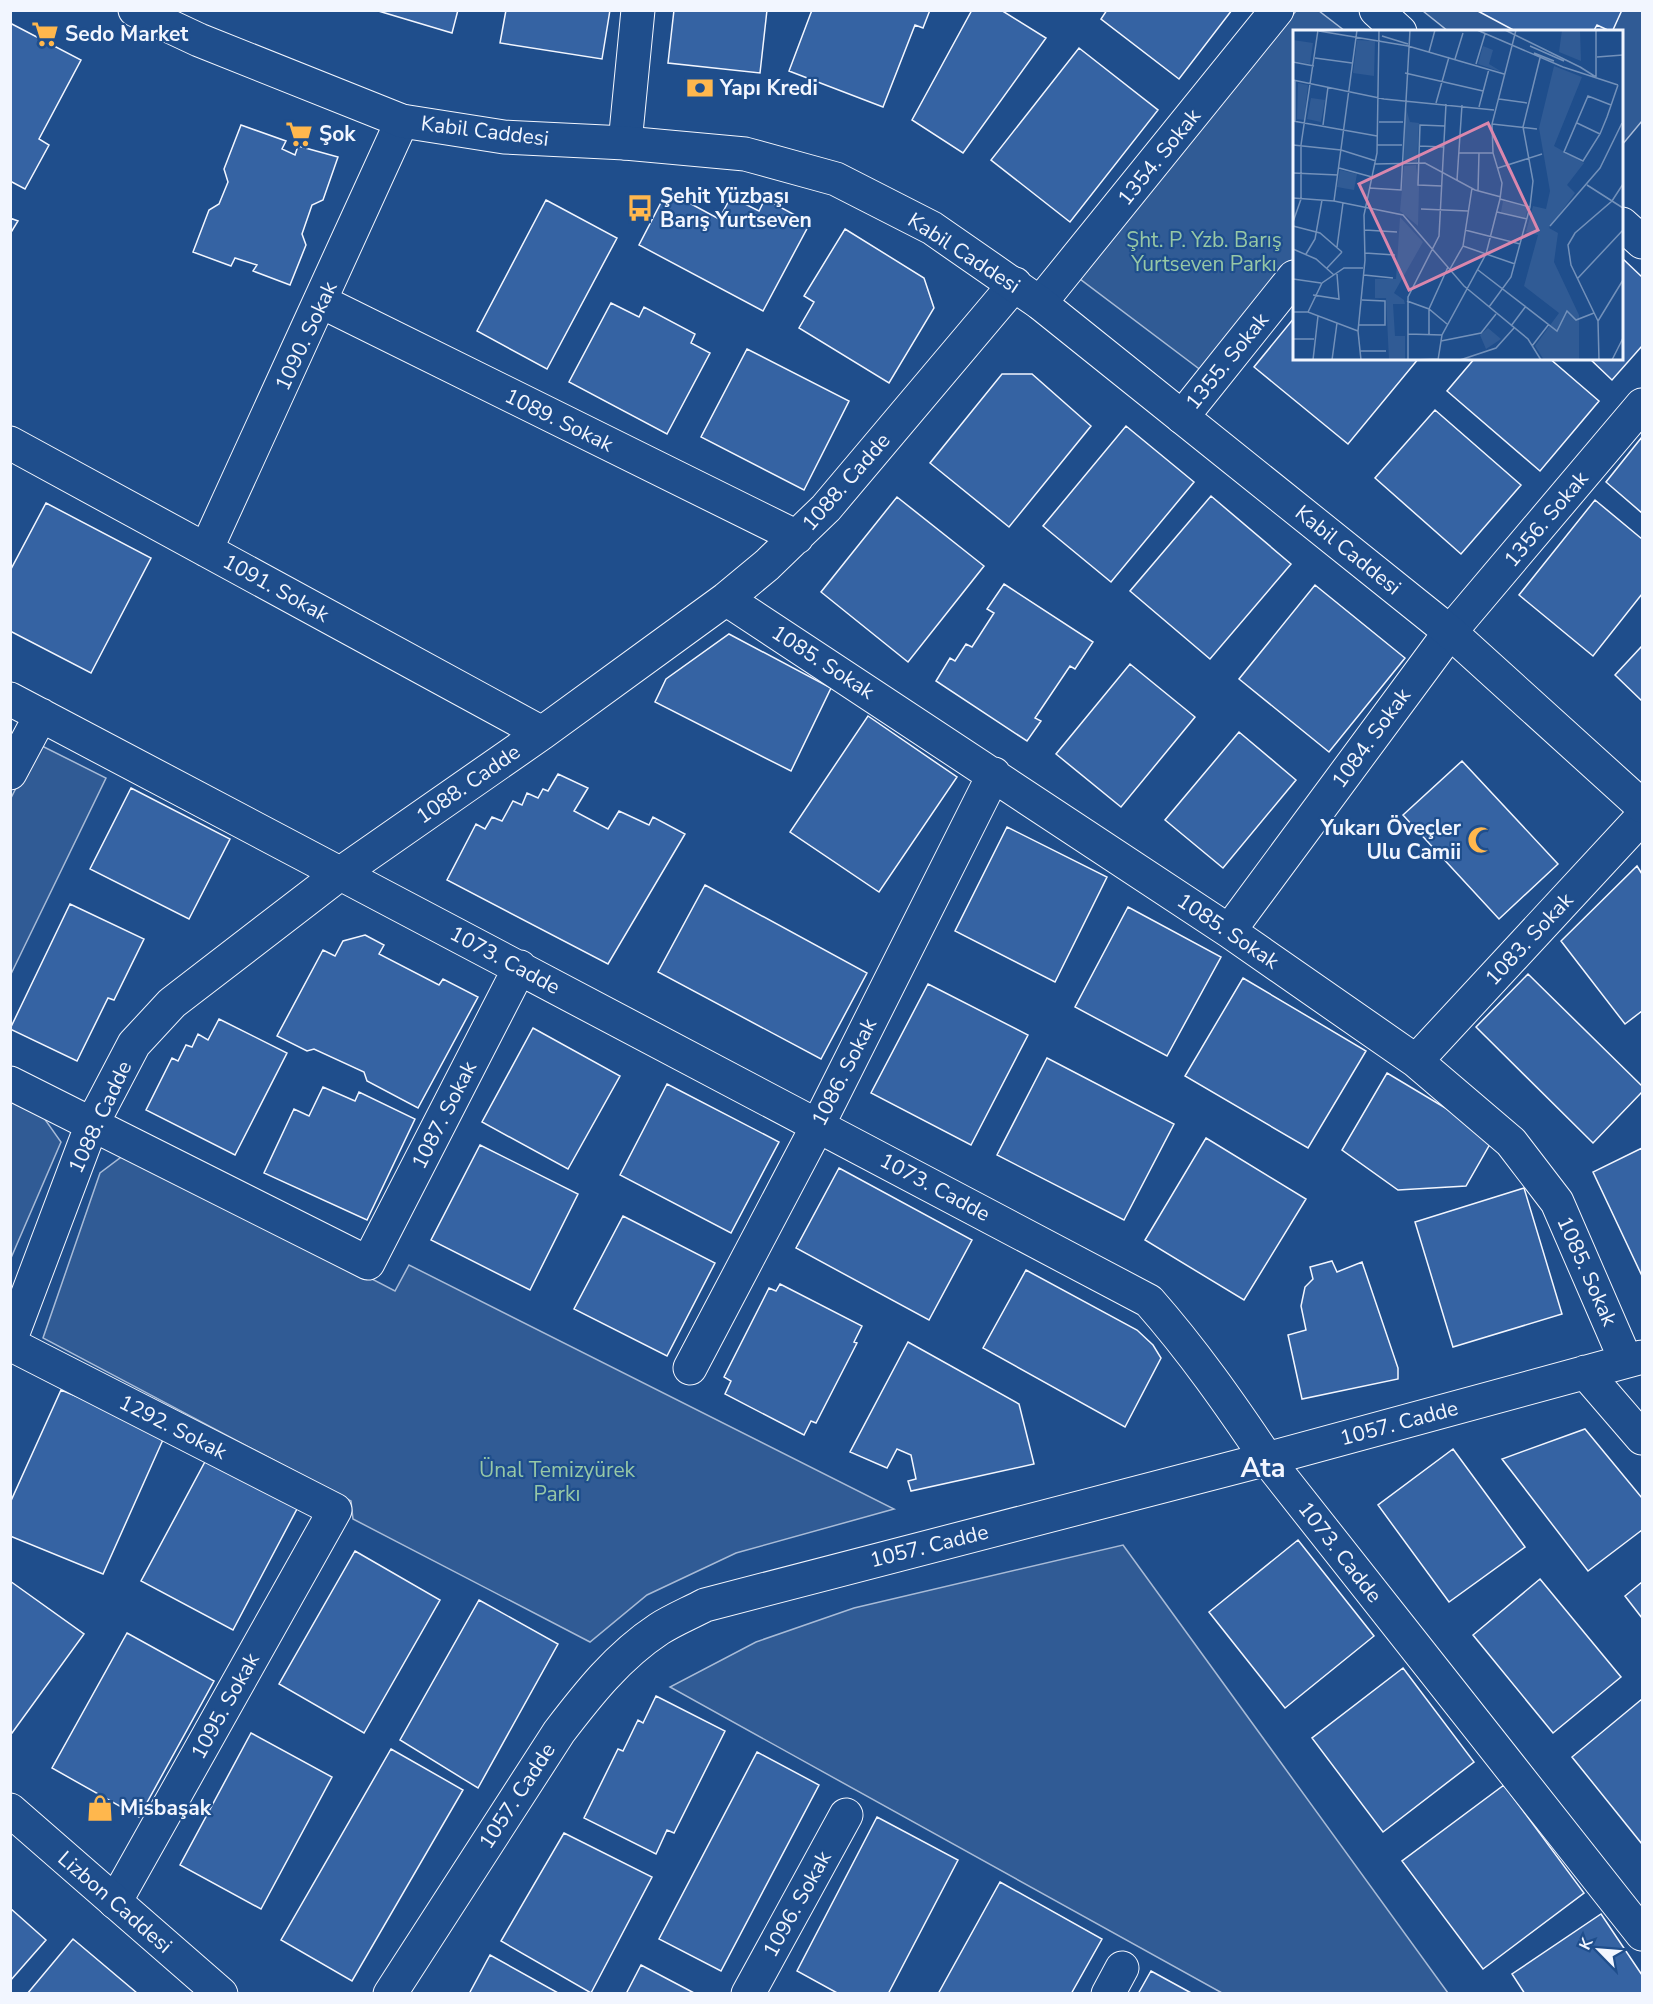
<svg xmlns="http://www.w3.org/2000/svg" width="1653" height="2004" font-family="'Nunito Sans',sans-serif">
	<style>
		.built { fill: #305b95; stroke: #a8bbd7; stroke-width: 1.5 }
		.building { fill: #3563a3; stroke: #f2f6ff; stroke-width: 1.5 }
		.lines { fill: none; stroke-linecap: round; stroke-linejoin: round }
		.minor-casing { stroke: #f2f6ff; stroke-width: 35 }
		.major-casing { stroke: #f2f6ff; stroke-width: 35 }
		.minor { stroke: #1f4e8c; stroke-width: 33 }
		.major { stroke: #1f4e8c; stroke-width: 33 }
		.labels { text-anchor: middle; stroke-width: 4.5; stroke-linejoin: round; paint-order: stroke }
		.poi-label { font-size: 21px; font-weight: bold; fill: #f2f6ff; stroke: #1f4e8c; text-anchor: start }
		.street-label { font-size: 21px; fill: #f2f6ff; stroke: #1f4e8c }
		.park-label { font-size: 21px; fill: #97c8a6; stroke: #1f4e8c }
		.district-label { font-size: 27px; font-weight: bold; fill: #f2f6ff; stroke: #1f4e8c }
		.inset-road { fill: none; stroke: #7391ba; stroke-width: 1.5 }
		.view { fill: #da87ad; fill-opacity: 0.15; stroke: #da87ad; stroke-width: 3 }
		.inset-edge { fill: none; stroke: #f2f6ff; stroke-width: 3 }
	</style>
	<rect width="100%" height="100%" fill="#1f4e8c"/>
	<path class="built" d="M1296 11H1319L1345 31 1294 32V269L1206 374 1080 279Z
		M1423 11H1642V121L1622 145V32L1448 31Z
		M38 744 106 778 11 974 10 800Z
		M11 1102 44 1118 61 1142 11 1258Z
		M128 1152 395 1291 409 1265 894 1509 736 1553 647 1595 590 1642 353 1519 351 1501 43 1338 100 1173Z
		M1123 1545 1448 1993H1222L670 1687 756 1642 854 1608Z"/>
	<path class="building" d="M375 10H458L452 33Z
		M506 10H610L602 59 500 43Z
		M674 10H767L760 73 668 63Z
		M812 10H930L923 28 915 25 883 107 789 71Z
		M972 10H1001L1046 38 963 153 912 120Z
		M1107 10H1232L1179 79 1101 19Z
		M1476 10H1622L1612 32 1597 25 1593 32H1517Z
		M10 23 81 60 39 139 49 145 25 189 10 181Z
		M1079 48 1158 110 1070 222 991 160Z
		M241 125 286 141 282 149 295 155 298 146 338 157 323 200 312 205 302 234 306 245 290 285 253 271 257 265 235 258 231 266 193 252 209 210 219 204 228 182 224 169Z
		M667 191 719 219 731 197 759 211 765 199 810 223 763 311 639 245Z
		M546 200 617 238 547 369 477 331Z
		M10 218 18 221 10 234Z
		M845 229 924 278 934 308 889 383 799 328 814 302 804 296Z
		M1622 258 1642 277V346L1612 380 1589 358H1622Z
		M611 303 639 317 644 307 695 334 691 343 710 353 667 434 569 382Z
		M1294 318V358H1419L1348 444 1254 367Z
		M747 349 849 401 804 490 701 437Z
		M1475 358H1549L1599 401 1540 471 1447 391Z
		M1002 374H1032L1091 426 1009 527 930 463Z
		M1435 410 1521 485 1461 554 1375 478Z
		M1126 426 1194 482 1111 582 1043 526Z
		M1642 437V513L1606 482Z
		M1211 496 1291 564 1210 659 1130 591Z
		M897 497 984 566 908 662 821 592Z
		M1595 500 1642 539V594L1593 656 1519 595Z
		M46 503 151 558 91 673 10 631V571Z
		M1004 584 1093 642 1075 669 1070 666 1035 718 1041 721 1027 741 936 681 950 658 955 661 966 644 972 647 994 613 987 609Z
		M1315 585 1405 658 1329 752 1239 679Z
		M729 634 831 688 791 771 655 702 666 679Z
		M1642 646V701L1615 675Z
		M1130 664 1195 717 1121 807 1056 754Z
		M868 716 957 777 879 892 790 832Z
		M1239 732 1296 780 1223 868 1165 820Z
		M1462 761 1558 864 1499 919 1403 815Z
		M558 774 588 788 574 811 608 829 619 811 649 825 653 817 685 834 608 964 447 880 476 824 485 829 492 817 502 821 513 801 522 805 527 793 538 798 543 789 548 791Z
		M131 788 230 839 189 919 90 869Z
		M1007 827 1107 877 1055 982 955 931Z
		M1637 866 1642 874V1011L1625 1024 1561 941Z
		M705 885 867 973 821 1059 658 972Z
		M70 904 144 939 114 1000 108 998 77 1061 10 1029Z
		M1128 907 1221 957 1167 1056 1075 1007Z
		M365 935 384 945 379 954 439 985 443 979 478 997 418 1108 367 1081 364 1072 314 1049 307 1051 277 1036 323 950 335 956 343 941Z
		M1528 974 1642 1086V1092L1593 1143 1476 1027Z
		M1243 978 1366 1051 1308 1148 1185 1076Z
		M928 984 1028 1035 971 1145 871 1093Z
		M219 1019 287 1053 235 1155 146 1110 172 1058 178 1061 186 1045 192 1047 198 1034 208 1040Z
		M533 1028 620 1076 568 1169 482 1122Z
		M1047 1058 1174 1124 1124 1220 997 1155Z
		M1387 1073 1494 1137 1466 1186 1398 1190 1342 1150Z
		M667 1084 779 1142 731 1233 620 1175Z
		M323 1087 355 1101 359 1092 415 1119 367 1220 264 1173 294 1109 309 1116Z
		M1206 1138 1306 1199 1244 1300 1145 1240Z
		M480 1145 578 1194 530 1290 431 1240Z
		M1642 1148V1276L1593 1172Z
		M839 1168 972 1240 929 1320 796 1248Z
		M1524 1188 1562 1314 1453 1347 1415 1222Z
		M623 1216 715 1263 667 1356 574 1309Z
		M1332 1261 1337 1272 1362 1262 1398 1368V1379L1302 1399 1288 1335 1306 1330 1301 1306 1305 1287 1313 1279 1310 1267Z
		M1026 1270 1137 1330 1153 1345 1161 1358 1125 1427 983 1348Z
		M780 1284 862 1326 854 1342 857 1343 816 1423 811 1421 804 1435 725 1394 731 1381 724 1377 769 1288 776 1291Z
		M908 1342 1019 1404 1034 1464 911 1491 908 1481 916 1479 911 1455 897 1449 887 1468 850 1452Z
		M61 1390 166 1433 103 1574 10 1536V1503Z
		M1585 1429 1642 1498V1530L1588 1571 1502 1459Z
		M1453 1449 1525 1547 1449 1602 1378 1505Z
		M207 1458 298 1507 233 1630 141 1581Z
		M1298 1540 1374 1636 1285 1708 1209 1612Z
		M355 1551 440 1600 364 1733 279 1684Z
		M1540 1579 1621 1677 1553 1733 1473 1635Z
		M10 1581 84 1634 12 1733 10 1732Z
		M1642 1582V1618L1625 1596Z
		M479 1600 558 1644 478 1788 400 1740Z
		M127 1633 214 1681 139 1817 52 1768Z
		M1403 1668 1474 1762 1383 1832 1312 1738Z
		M656 1696 725 1731 674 1833 667 1830 656 1854 584 1818 618 1749 623 1751 638 1720 643 1723Z
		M1642 1699V1844L1572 1757Z
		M251 1733 332 1777 261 1909 180 1865Z
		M391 1749 463 1790 352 1981 281 1940Z
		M757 1752 819 1785 721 1971 659 1939Z
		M1504 1785 1584 1893 1483 1969 1402 1861Z
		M877 1817 958 1860 888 1994H839L797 1971Z
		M564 1833 652 1877 591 1993 501 1941Z
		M1000 1882 1102 1939 1071 1994H938Z
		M10 1908 46 1940 10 1981Z
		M1601 1914 1642 1975V1994H1525L1512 1974Z
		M73 1939 137 1993 136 1994H27Z
		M490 1955 560 1994H469Z
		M641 1965 696 1994H626Z
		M1151 1971 1193 1994H1138Z"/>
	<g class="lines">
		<defs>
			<path id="minor" d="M1376 10 1400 32
				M625 143 638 10
				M1622 224 1642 242
				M322 302 797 537
				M1040 303 1277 10
				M1182 417 1294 277
				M10 443 542 733
				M206 550 402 121
				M726 599 1229 931 1416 1061 1511 1142 1557 1202 1626 1361
				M10 699 1149 1301C1193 1351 1230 1404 1267 1459L1642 1934
				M10 773 41 715
				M1229 931 1450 632 1642 405
				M1416 1061 1642 817
				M10 1083 368 1263 520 967
				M10 1341 92 1124 134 1044 172 1003 341 873 542 733 726 599 767 565 826 508 1015 284
				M10 1344 335 1510 115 1902
				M690 1368 818 1125 994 774
				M1585 1372 1642 1438
				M390 1994 559 1732C588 1694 618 1656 659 1629 673 1620 690 1613 705 1605L1267 1459 1642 1357
				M748 1994 846 1815
				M1108 1994 1122 1968"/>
			<path id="major" d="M135 10 199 40 402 121 504 137 625 143 745 154 836 179 932 228 1040 303 1450 632 1642 806
				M10 1810 221 1994"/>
		</defs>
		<use href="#minor" class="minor-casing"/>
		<use href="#major" class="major-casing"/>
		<use href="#minor" class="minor"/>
		<use href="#major" class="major"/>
	</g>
	<defs>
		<symbol id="supermarket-bare" viewBox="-9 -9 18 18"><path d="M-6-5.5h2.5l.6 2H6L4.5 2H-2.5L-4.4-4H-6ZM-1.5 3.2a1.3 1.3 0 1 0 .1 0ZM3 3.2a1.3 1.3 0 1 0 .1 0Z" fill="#ffb74d" stroke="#1f4e8c" stroke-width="2.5" paint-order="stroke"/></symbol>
		<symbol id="bank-bare" viewBox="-9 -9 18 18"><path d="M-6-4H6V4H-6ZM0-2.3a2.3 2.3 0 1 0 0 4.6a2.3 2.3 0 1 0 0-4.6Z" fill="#ffb74d" stroke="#1f4e8c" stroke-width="2.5" paint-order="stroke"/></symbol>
		<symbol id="bus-bare" viewBox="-9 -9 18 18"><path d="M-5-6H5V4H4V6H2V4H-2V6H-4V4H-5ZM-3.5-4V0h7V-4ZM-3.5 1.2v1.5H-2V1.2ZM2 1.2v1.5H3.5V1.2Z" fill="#ffb74d" stroke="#1f4e8c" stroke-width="2.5" paint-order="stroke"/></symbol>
		<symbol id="mosque-bare" viewBox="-9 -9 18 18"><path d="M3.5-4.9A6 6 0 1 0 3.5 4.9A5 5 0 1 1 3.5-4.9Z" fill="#ffb74d" stroke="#1f4e8c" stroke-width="2.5" paint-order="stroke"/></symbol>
		<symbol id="shop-bare" viewBox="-9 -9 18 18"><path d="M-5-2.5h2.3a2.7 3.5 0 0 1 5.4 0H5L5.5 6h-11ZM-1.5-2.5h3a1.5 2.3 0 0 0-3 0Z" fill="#ffb74d" stroke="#1f4e8c" stroke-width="2.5" paint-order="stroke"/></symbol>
	</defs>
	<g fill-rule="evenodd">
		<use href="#supermarket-bare" x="26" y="15" width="38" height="38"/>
		<use href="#bank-bare" x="681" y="69" width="38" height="38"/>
		<use href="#supermarket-bare" x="280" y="115" width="38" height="38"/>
		<use href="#bus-bare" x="621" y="189" width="38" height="38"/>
		<use href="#mosque-bare" x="1462" y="821" width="38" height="38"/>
		<use href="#shop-bare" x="81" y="1789" width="38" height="38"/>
	</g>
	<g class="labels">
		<g class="poi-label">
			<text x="65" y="41">Sedo Market</text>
			<text x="720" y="95">Yapı Kredi</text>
			<text x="319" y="141">Şok</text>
			<text x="660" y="203">Şehit Yüzbaşı<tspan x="660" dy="24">Barış Yurtseven</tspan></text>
			<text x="1461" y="835" text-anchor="end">Yukarı Öveçler<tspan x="1461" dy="24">Ulu Camii</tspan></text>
			<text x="120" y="1815">Misbaşak</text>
		</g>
		<g class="street-label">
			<text transform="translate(485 131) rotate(7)" y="7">Kabil Caddesi</text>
			<text transform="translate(1159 157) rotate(-51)" y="7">1354. Sokak</text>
			<text transform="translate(964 253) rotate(33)" y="7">Kabil Caddesi</text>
			<text transform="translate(306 336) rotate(-65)" y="7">1090. Sokak</text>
			<text transform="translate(1227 361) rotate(-51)" y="7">1355. Sokak</text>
			<text transform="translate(559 420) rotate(26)" y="7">1089. Sokak</text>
			<text transform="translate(846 482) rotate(-49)" y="7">1088. Cadde</text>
			<text transform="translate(1546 519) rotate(-50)" y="7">1356. Sokak</text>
			<text transform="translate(1348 550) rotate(39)" y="7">Kabil Caddesi</text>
			<text transform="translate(276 588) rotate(29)" y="7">1091. Sokak</text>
			<text transform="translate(823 662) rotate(33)" y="7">1085. Sokak</text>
			<text transform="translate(1371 738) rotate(-54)" y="7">1084. Sokak</text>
			<text transform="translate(468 784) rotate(-35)" y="7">1088. Cadde</text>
			<text transform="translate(1228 931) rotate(34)" y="7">1085. Sokak</text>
			<text transform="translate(1529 939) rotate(-47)" y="7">1083. Sokak</text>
			<text transform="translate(505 960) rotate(28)" y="7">1073. Cadde</text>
			<text transform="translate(844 1072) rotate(-63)" y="7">1086. Sokak</text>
			<text transform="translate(444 1115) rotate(-63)" y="7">1087. Sokak</text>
			<text transform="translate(100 1117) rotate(-65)" y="7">1088. Cadde</text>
			<text transform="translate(935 1187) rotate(28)" y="7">1073. Cadde</text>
			<text transform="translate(1587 1271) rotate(66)" y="7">1085. Sokak</text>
			<text transform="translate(1399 1423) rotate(-15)" y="7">1057. Cadde</text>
			<text transform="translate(173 1427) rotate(27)" y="7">1292. Sokak</text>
			<text transform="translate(929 1546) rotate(-14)" y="7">1057. Cadde</text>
			<text transform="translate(1340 1552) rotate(52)" y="7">1073. Cadde</text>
			<text transform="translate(225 1706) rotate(-61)" y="7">1095. Sokak</text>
			<text transform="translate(517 1796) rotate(-57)" y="7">1057. Cadde</text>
			<text transform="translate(115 1902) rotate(41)" y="7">Lizbon Caddesi</text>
			<text transform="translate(797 1904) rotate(-61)" y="7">1096. Sokak</text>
		</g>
		<g class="park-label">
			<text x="1204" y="247">Şht. P. Yzb. Barış<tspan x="1204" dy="24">Yurtseven Parkı</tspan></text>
			<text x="557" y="1477">Ünal Temizyürek<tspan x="557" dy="24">Parkı</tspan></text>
		</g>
		<g class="district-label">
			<text x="1263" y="1477">Ata</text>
		</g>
	</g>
	<g transform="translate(1293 30)">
		<rect width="330" height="330" fill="#1f4e8c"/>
		<path d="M269 0H287L288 31 266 22ZM0 10 20 13 17 34 0 31ZM64 10 82 11 81 46 60 43ZM190 16 200 20 196 34 209 42 185 34ZM261 36 289 47 261 116 291 133 274 155 282 163 256 198 265 203 261 232 286 285V330H251L242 316 266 283 231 256 245 205 233 202 240 176 253 179 257 161 246 98ZM5 53 15 55 11 90 4 89ZM18 68 32 70 28 92 14 89ZM112 75 117 92 126 93 124 132 111 130ZM123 135 126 158 125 196 107 181 111 136ZM47 140 64 144 61 160 44 157ZM210 171 235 177 232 189 208 182ZM107 187 130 212 101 263 111 270 112 274H100L102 306H112V330H96L93 268H82V249H103ZM195 298 208 309 193 319 187 305Z" fill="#305b95"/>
		<path class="inset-road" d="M184 0 270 37 325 55M212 0 289 38M26 1 115 16 211 44M89 6 115 14M237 16 271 31M136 22 142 0M241 23 261 31M304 27 330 25M22 28 59 33M162 29 170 3M0 32 21 36M183 34 192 4M287 37 303 47M112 43 190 61M303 47V0M0 50 91 69 201 80M206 69 234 73M143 73 156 27M318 75 295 66 271 122 290 131 307 104 314 87 325 55M186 77 196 39M0 91 84 106M2 91V51M86 92H110M284 93 307 104M199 94 244 99M30 95 35 57M0 115 48 120 83 131M84 115H109M126 116 151 117M166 123H200M82 134 132 133 182 160 208 167M46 138 79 147M205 138 249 124M0 143 45 145M164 150 169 75M294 155 330 178M149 156 125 155 127 95 152 96M76 158 108 160 117 0M185 161 186 123M0 168 41 171 110 185 171 256 235 309 248 330M207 169 237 177M41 171 64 0M128 179 175 181M204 182 234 189M0 192 8 169V115L25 0M0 196 27 203 49 222M257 196 307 138 329 93M72 200 104 202M172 200 227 214M170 216 222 234M44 217 50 173M0 219 23 229 41 245M72 223 102 225M13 224 22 209 29 170M34 238 49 222M157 239 170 216 179 158M185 240 264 301 274 281 283 290 301 283M71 245 100 248M285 248 330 200M0 249 28 253M20 265 46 269 44 244M114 271 136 279 154 294M196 277 218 247 237 177 240 151 230 97 247 28M0 282H15L65 301M15 282 29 253 51 238H70M305 291 278 235 275 215 282 203 319 171 330 154M65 295H92V271L69 270M218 296 233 276M115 304 149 305M136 305V279L155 237M0 309H21M148 311 188 303 203 284M239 316 256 294M67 321H93M20 330 25 286M39 330 44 293M68 330 65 301 72 230 71 185 84 123 86 0M115 330V267L146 206 153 74M121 330 145 329M145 330 149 305 193 224 207 169 209 153 200 123 199 94 223 0M167 330 203 318 221 298M306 330 305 291 330 250M319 330 330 308"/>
		<path class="view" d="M195 93 245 200 116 260 66 154Z"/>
		<rect width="330" height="330" class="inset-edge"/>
	</g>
	<rect width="1653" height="2004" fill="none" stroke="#f2f6ff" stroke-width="24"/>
	<g transform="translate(1599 1950) rotate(295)" stroke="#1f4e8c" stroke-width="4.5" paint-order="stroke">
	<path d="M0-4.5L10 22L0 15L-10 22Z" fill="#f2f6ff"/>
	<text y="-9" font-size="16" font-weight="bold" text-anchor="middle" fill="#f2f6ff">K</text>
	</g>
</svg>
